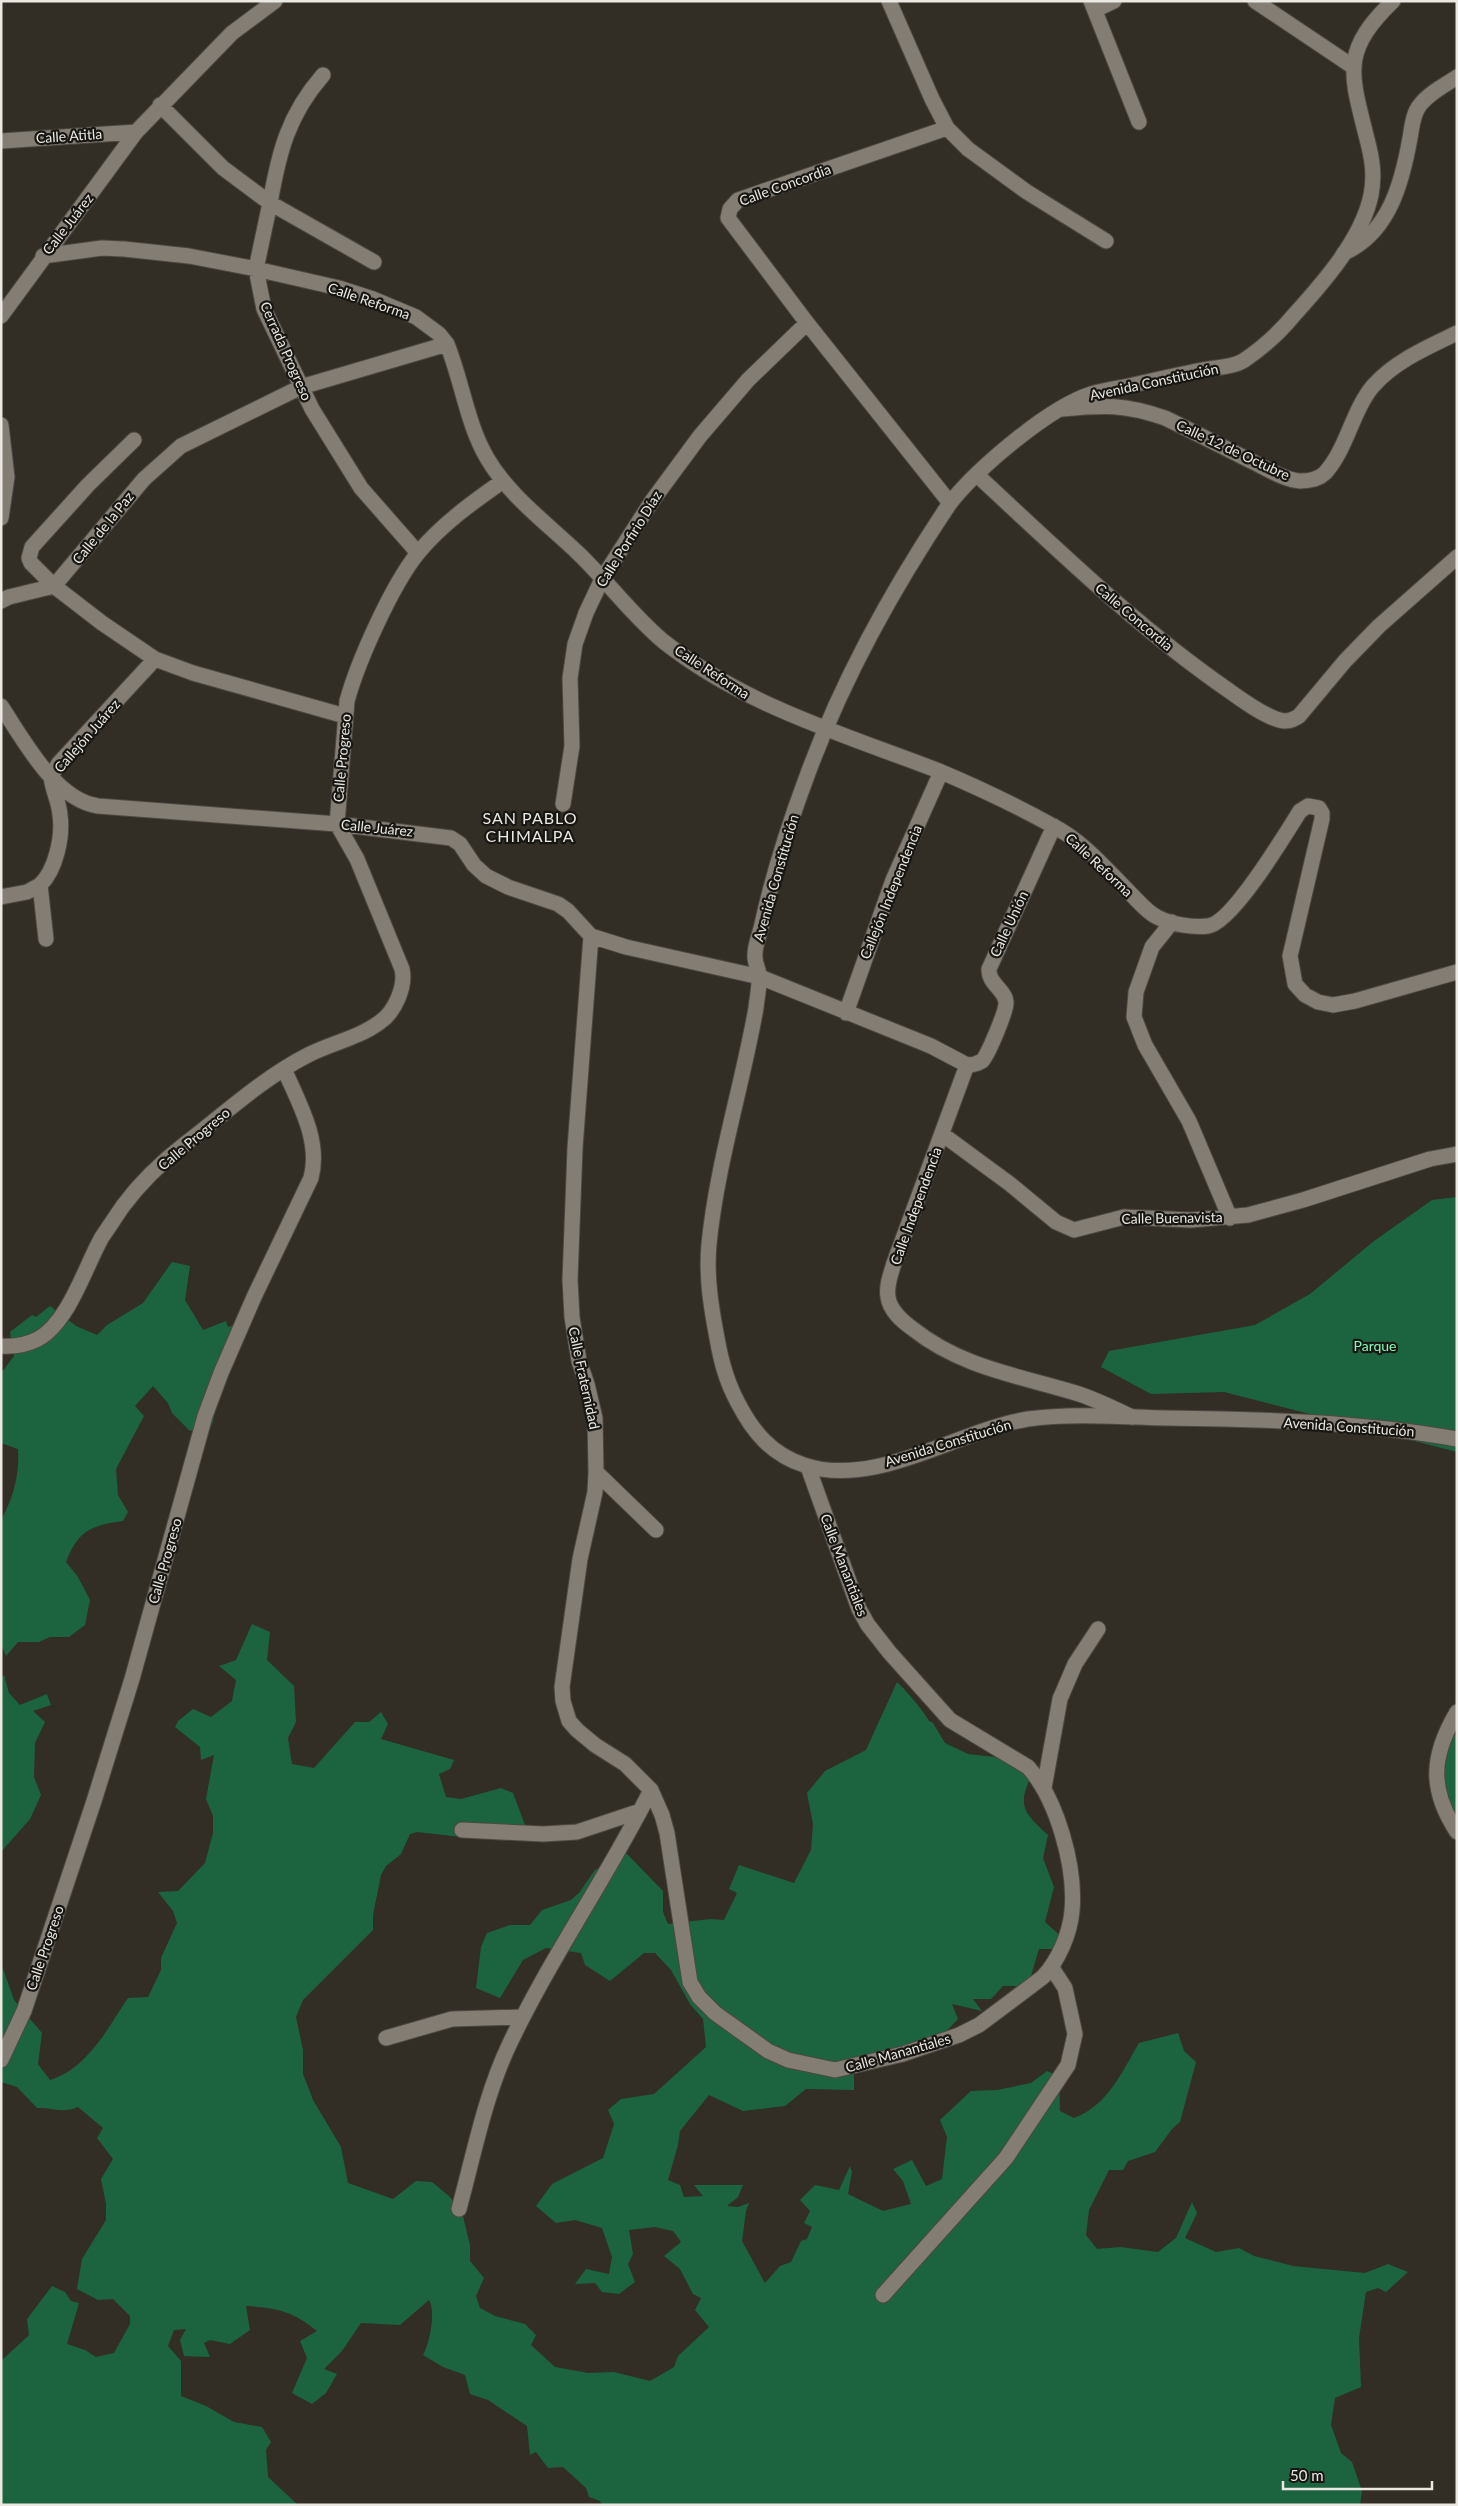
<svg xmlns="http://www.w3.org/2000/svg" width="1458" height="2506" font-family="Lato,sans-serif">
	<style>
		.green { fill: #1c6440 }
		.lines { fill: none; stroke-linecap: round; stroke-linejoin: round }
		.street-casing { stroke: #4c4841; stroke-width: 17 }
		.secondary-casing { stroke: #4c4841; stroke-width: 17 }
		.street { stroke: #837d74; stroke-width: 15 }
		.secondary { stroke: #837d74; stroke-width: 15 }
		.labels { text-anchor: middle; stroke-width: 4.5; stroke-linejoin: round; paint-order: stroke }
		.street-label { font-size: 14px; fill: #ebe8e2; stroke: #181612 }
		.park-label { font-size: 14px; fill: #81f9b7; stroke: #181612 }
		.quarter-label { font-size: 16px; letter-spacing: 1px; fill: #ebe8e2; stroke: #181612 }
	</style>
	<rect width="100%" height="100%" fill="#322d25"/>
	<path class="green" d="M1457 1197V1452L1224 1392 1151 1394 1101 1367 1109 1351 1255 1325 1310 1294 1374 1241 1432 1200Z
		M172 1262 190 1266 185 1300 203 1330 226 1321 228 1327 234 1325 212 1425 190 1431 172 1413 168 1403 153 1386 135 1406 144 1416 116 1469 118 1495 128 1512 123 1521C91 1525 78 1531 66 1562L78 1577 90 1600 85 1625 69 1637H50L39 1642H18L6 1656 1 1644V1520C13 1499 20 1473 18 1449L1 1443V1373L14 1356 10 1332 32 1315 36 1317 50 1306 76 1326 97 1335 107 1325 143 1303Z
		M252 1624 270 1632 267 1660 294 1686 296 1722 288 1738 292 1764 314 1768 355 1722H369L381 1712 388 1724 381 1739 454 1760 450 1769 439 1774 446 1797 461 1799 501 1788 513 1793 528 1833 461 1837 417 1832 410 1834 401 1854 386 1866 381 1875 373 1915V1930L303 2000 296 2017 303 2050V2074L313 2100 341 2147 348 2183 393 2199 416 2181 432 2182 449 2196 462 2212 470 2245V2261L484 2278 476 2296 480 2308 495 2316 525 2324 536 2335 531 2345 555 2367 588 2373 614 2372 650 2381 674 2367 678 2356 709 2327 695 2310 701 2298 693 2294 680 2269 664 2256 681 2242 673 2231 655 2227 629 2230 633 2254 628 2264 635 2282 619 2294 602 2292 595 2283 575 2284 586 2269 609 2274 612 2257 602 2228 575 2220 556 2223 536 2206 552 2184 603 2158 614 2124 608 2110 621 2099 654 2094 706 2047 703 2019 690 2004 671 1970 655 1953H644L610 1981 585 1965 581 1953 546 1948 523 1960 500 1998 476 1988 481 1947 487 1933 510 1925H530L542 1910 571 1900 579 1893 595 1870 626 1853 663 1891V1912L668 1924 710 1919 724 1920 737 1893 729 1889 739 1865 794 1883 811 1850 813 1824 807 1793 825 1771 866 1750 897 1682C905 1689 926 1714 929 1721L933 1723 945 1743 968 1754 1023 1760 1034 1770C1017 1805 1021 1810 1048 1835L1043 1858 1054 1887 1045 1922 1064 1939 1053 1949H1039L1028 1986H1003L991 1999H973L982 2011 952 2004 958 2019 924 2055 854 2071V2090L806 2089 785 2106 743 2111 709 2095 680 2131 678 2145 668 2180 680 2185 684 2197 703 2196 694 2185H743L738 2197 727 2206 738 2207 749 2203 746 2211 742 2241 765 2283 780 2266 791 2262 801 2241 807 2239 812 2227 804 2223 810 2211 800 2200 815 2185 839 2190 850 2166 852 2172 848 2194 883 2211 911 2204 903 2181 893 2169 912 2160 926 2186 942 2179 947 2137 940 2120 971 2091 997 2090 1031 2083 1047 2071 1059 2076 1060 2111 1074 2118C1107 2106 1122 2072 1139 2043L1178 2033 1184 2051 1196 2062 1180 2122 1172 2129 1155 2152 1128 2161 1123 2170H1109L1089 2210 1086 2235 1097 2249 1120 2247 1158 2252 1176 2238 1192 2202 1197 2213 1185 2238 1216 2252 1239 2248 1254 2256 1293 2266 1365 2273 1388 2264 1408 2272 1386 2292 1378 2288 1366 2292 1359 2338 1361 2387 1335 2398 1331 2425 1341 2453 1352 2462 1362 2491 1360 2505H602L600 2501 589 2497 586 2488 563 2467 548 2468 536 2452 530 2455 527 2426 488 2400 470 2394 465 2375 443 2367 423 2355C430 2343 436 2311 429 2300L400 2325 361 2323 342 2351 324 2369 337 2374 326 2393 312 2404 292 2393 307 2358 300 2341 317 2331C292 2311 277 2308 246 2306L250 2330 230 2344 210 2340 204 2343 210 2357 184 2356 180 2340 186 2329 174 2330 168 2346 181 2361V2396L206 2406 234 2422 262 2427 271 2442 266 2450 268 2477 298 2505H1V2361L29 2335 27 2319 52 2286 65 2292 71 2301 79 2303 67 2344 85 2350 96 2357 114 2353 130 2324V2316L113 2299 98 2300 77 2289 82 2259 106 2220V2204L101 2179 113 2159 97 2138 103 2128 78 2107C62 2114 53 2107 37 2108L17 2087 1 2082V1963L14 2000 42 2033 38 2064 50 2080C88 2068 107 2029 128 1998L148 1997 161 1970V1958L177 1923 173 1911 158 1892 178 1891 205 1863 213 1833V1816L206 1799 214 1755 201 1760 200 1747 175 1727 178 1721 193 1709 211 1717 232 1701 236 1680 219 1666 236 1660Z
		M4 1675 9 1693 20 1705 47 1694 51 1705 33 1711 45 1722 35 1743 34 1777 41 1795 30 1819 1 1852V1677Z
		M1457 1734V1815L1438 1806 1450 1738Z"/>
	<g class="lines">
		<defs>
			<path id="street" d="M889 1 932 99 947 128 968 149 1027 192 1106 241
				M1091 1 1139 122
				M1255 1 1352 66
				M1095 10 1114 1
				M323 75C288 115 279 152 270 203L374 262
				M160 105 223 168 270 203 256 269 264 309 312 409 361 488 418 553
				M947 128 738 200 730 209 728 218 807 323 950 503
				M1 141 136 132
				M1344 253C1389 233 1402 183 1410 138 1412 127 1413 113 1420 105 1429 93 1445 85 1457 77
				M43 256 102 248 124 249 189 256 256 269 339 288 373 299 416 317 439 334 447 344C462 381 467 424 487 458 509 496 548 524 579 554 608 582 632 615 663 641 745 706 843 734 939 771 977 787 1017 806 1053 826 1083 841 1107 870 1131 894 1139 902 1147 912 1157 917 1170 924 1193 928 1208 926 1232 923 1285 835 1300 811L1308 806 1319 808 1322 813V819L1290 956 1295 984 1305 995 1318 1002 1333 1005 1355 1001 1457 972
				M1 316 136 132 232 33 275 1
				M1062 409C1103 405 1125 404 1165 418 1194 432 1223 447 1251 461 1266 468 1284 480 1300 481 1309 481 1319 479 1325 473 1347 449 1352 411 1373 386 1395 361 1428 347 1457 333
				M1 425 7 477 1 518
				M977 475C1058 550 1137 627 1228 690 1242 700 1269 720 1285 721 1291 721 1294 719 1299 716L1345 661 1379 626 1457 557
				M54 586 31 563 29 558 32 547 88 485 134 440
				M1 601 9 597 54 586
				M1 706C23 739 55 800 98 806L337 824 451 838 460 844 474 865 486 876 508 887 558 904 568 911 591 936 626 947 760 977 931 1046 967 1065
				M345 716 193 673 155 659 102 623 54 586 144 479 181 446 301 387 447 344
				M563 804 572 746 570 678 575 644 586 613 602 579 652 501 700 436 748 380 807 323
				M1 897 27 892 40 885
				M1172 922 1152 947 1136 992 1134 1017 1145 1045 1189 1121 1230 1218
				M591 936 575 1148 570 1280 572 1317 579 1361 587 1384 595 1418 596 1472 595 1492 580 1559 562 1687 563 1701 569 1721 577 1730 595 1745 625 1764 651 1790 662 1815 667 1833 690 1982 699 1997 715 2013 768 2051 788 2060 835 2070 903 2054 959 2035 979 2025 1043 1977C1058 1961 1070 1934 1072 1911 1076 1867 1057 1799 1028 1767L950 1720 890 1653 868 1625 859 1609 808 1467
				M46 939 40 885C56 870 63 836 60 815 59 801 52 790 51 776L59 763 155 659
				M846 1013 893 880 941 772
				M967 1065 894 1263C891 1274 886 1285 888 1297 890 1311 902 1321 913 1329 962 1368 1021 1376 1079 1394 1097 1400 1115 1409 1132 1417
				M967 1065C973 1065 977 1064 982 1061 988 1055 1006 1012 1006 1003 1006 990 988 984 989 969L1054 826
				M942 1134 1010 1184 1056 1222 1074 1230 1124 1217 1191 1220 1248 1215 1303 1200 1430 1159 1457 1154
				M1 1346C14 1347 26 1345 38 1339 69 1322 85 1267 102 1237 109 1227 116 1216 123 1206 140 1183 163 1161 185 1144 224 1114 263 1078 308 1055 331 1043 359 1038 380 1022 395 1012 406 986 402 969L357 859 337 824 347 701C358 661 392 585 418 553 442 524 473 502 503 481
				M596 1472 656 1530
				M1044 1788 1060 1699 1075 1664 1098 1629
				M462 1830 543 1834 577 1832 640 1811
				M386 2038 452 2019 523 2017
				M1 2060 24 2011 94 1801 132 1679 205 1416 221 1373 254 1297 311 1178C321 1141 299 1103 284 1069
				M459 2209C474 2154 485 2095 510 2043 552 1955 608 1876 651 1790
				M883 2295 1006 2158 1068 2065 1075 2034 1065 1988 1052 1968"/>
			<path id="secondary" d="M1393 1C1340 52 1351 74 1367 139 1372 158 1375 175 1371 195 1362 239 1323 283 1294 315 1280 332 1261 349 1243 361 1231 368 1215 367 1202 370 1176 375 1150 381 1124 387 1113 389 1101 391 1091 394 1048 408 978 468 950 503 893 588 842 680 807 776 789 824 773 874 762 924 760 934 754 947 755 957 755 963 758 968 759 974 760 985 757 997 756 1008 742 1087 717 1164 709 1244 706 1276 711 1307 717 1338 721 1361 726 1381 738 1403 753 1432 771 1454 804 1465 876 1489 958 1430 1028 1419 1073 1413 1121 1417 1166 1418 1263 1419 1361 1422 1457 1439
				M1457 1712C1431 1756 1429 1789 1457 1832"/>
		</defs>
		<use href="#street" class="street-casing"/>
		<use href="#secondary" class="secondary-casing"/>
		<use href="#street" class="street"/>
		<use href="#secondary" class="secondary"/>
	</g>
	<g class="labels">
		<g class="street-label">
			<text transform="translate(69 136) rotate(-4)" y="5">Calle Atitla</text>
			<text transform="translate(785 185) rotate(-20)" y="5">Calle Concordia</text>
			<text transform="translate(68 224) rotate(-52)" y="5">Calle Juárez</text>
			<text transform="translate(369 301) rotate(19)" y="5">Calle Reforma</text>
			<text transform="translate(286 351) rotate(66)" y="5">Cerrada Progreso</text>
			<text transform="translate(1154 382) rotate(-12)" y="5">Avenida Constitución</text>
			<text transform="translate(1233 450) rotate(25)" y="5">Calle 12 de Octubre</text>
			<text transform="translate(103 528) rotate(-51)" y="5">Calle de la Paz</text>
			<text transform="translate(629 539) rotate(-58)" y="5">Calle Porfirio Díaz</text>
			<text transform="translate(1134 617) rotate(40)" y="5">Calle Concordia</text>
			<text transform="translate(712 672) rotate(33)" y="5">Calle Reforma</text>
			<text transform="translate(87 736) rotate(-49)" y="5">Callejón Juárez</text>
			<text transform="translate(342 758) rotate(-85)" y="5">Calle Progreso</text>
			<text transform="translate(377 828) rotate(6)" y="5">Calle Juárez</text>
			<text transform="translate(1099 865) rotate(43)" y="5">Calle Reforma</text>
			<text transform="translate(776 878) rotate(-74)" y="5">Avenida Constitución</text>
			<text transform="translate(891 892) rotate(-68)" y="5">Callejón Independencia</text>
			<text transform="translate(1009 924) rotate(-65)" y="5">Calle Unión</text>
			<text transform="translate(194 1139) rotate(-40)" y="5">Calle Progreso</text>
			<text transform="translate(916 1206) rotate(-70)" y="5">Calle Independencia</text>
			<text transform="translate(1172 1218) rotate(-1)" y="5">Calle Buenavista</text>
			<text transform="translate(584 1378) rotate(78)" y="5">Calle Fraternidad</text>
			<text transform="translate(1349 1427) rotate(4)" y="5">Avenida Constitución</text>
			<text transform="translate(948 1443) rotate(-17)" y="5">Avenida Constitución</text>
			<text transform="translate(165 1561) rotate(-74)" y="5">Calle Progreso</text>
			<text transform="translate(844 1565) rotate(69)" y="5">Calle Manantiales</text>
			<text transform="translate(45 1948) rotate(-71)" y="5">Calle Progreso</text>
			<text transform="translate(898 2053) rotate(-16)" y="5">Calle Manantiales</text>
		</g>
		<g class="park-label">
			<text x="1375" y="1351">Parque</text>
		</g>
		<g class="quarter-label">
			<text x="530" y="824">SAN PABLO<tspan x="530" dy="18">CHIMALPA</tspan></text>
		</g>
	</g>
	<rect width="1458" height="2506" fill="none" stroke="#ebe8e2" stroke-width="5"/>
	<path d="M1283 2481v8h149v-8" fill="none" stroke="#ebe8e2" stroke-width="2.5"/>
	<text x="1290" y="2481" font-size="15" fill="#ebe8e2" stroke="#181612" stroke-width="4" paint-order="stroke">50 m</text>
</svg>
